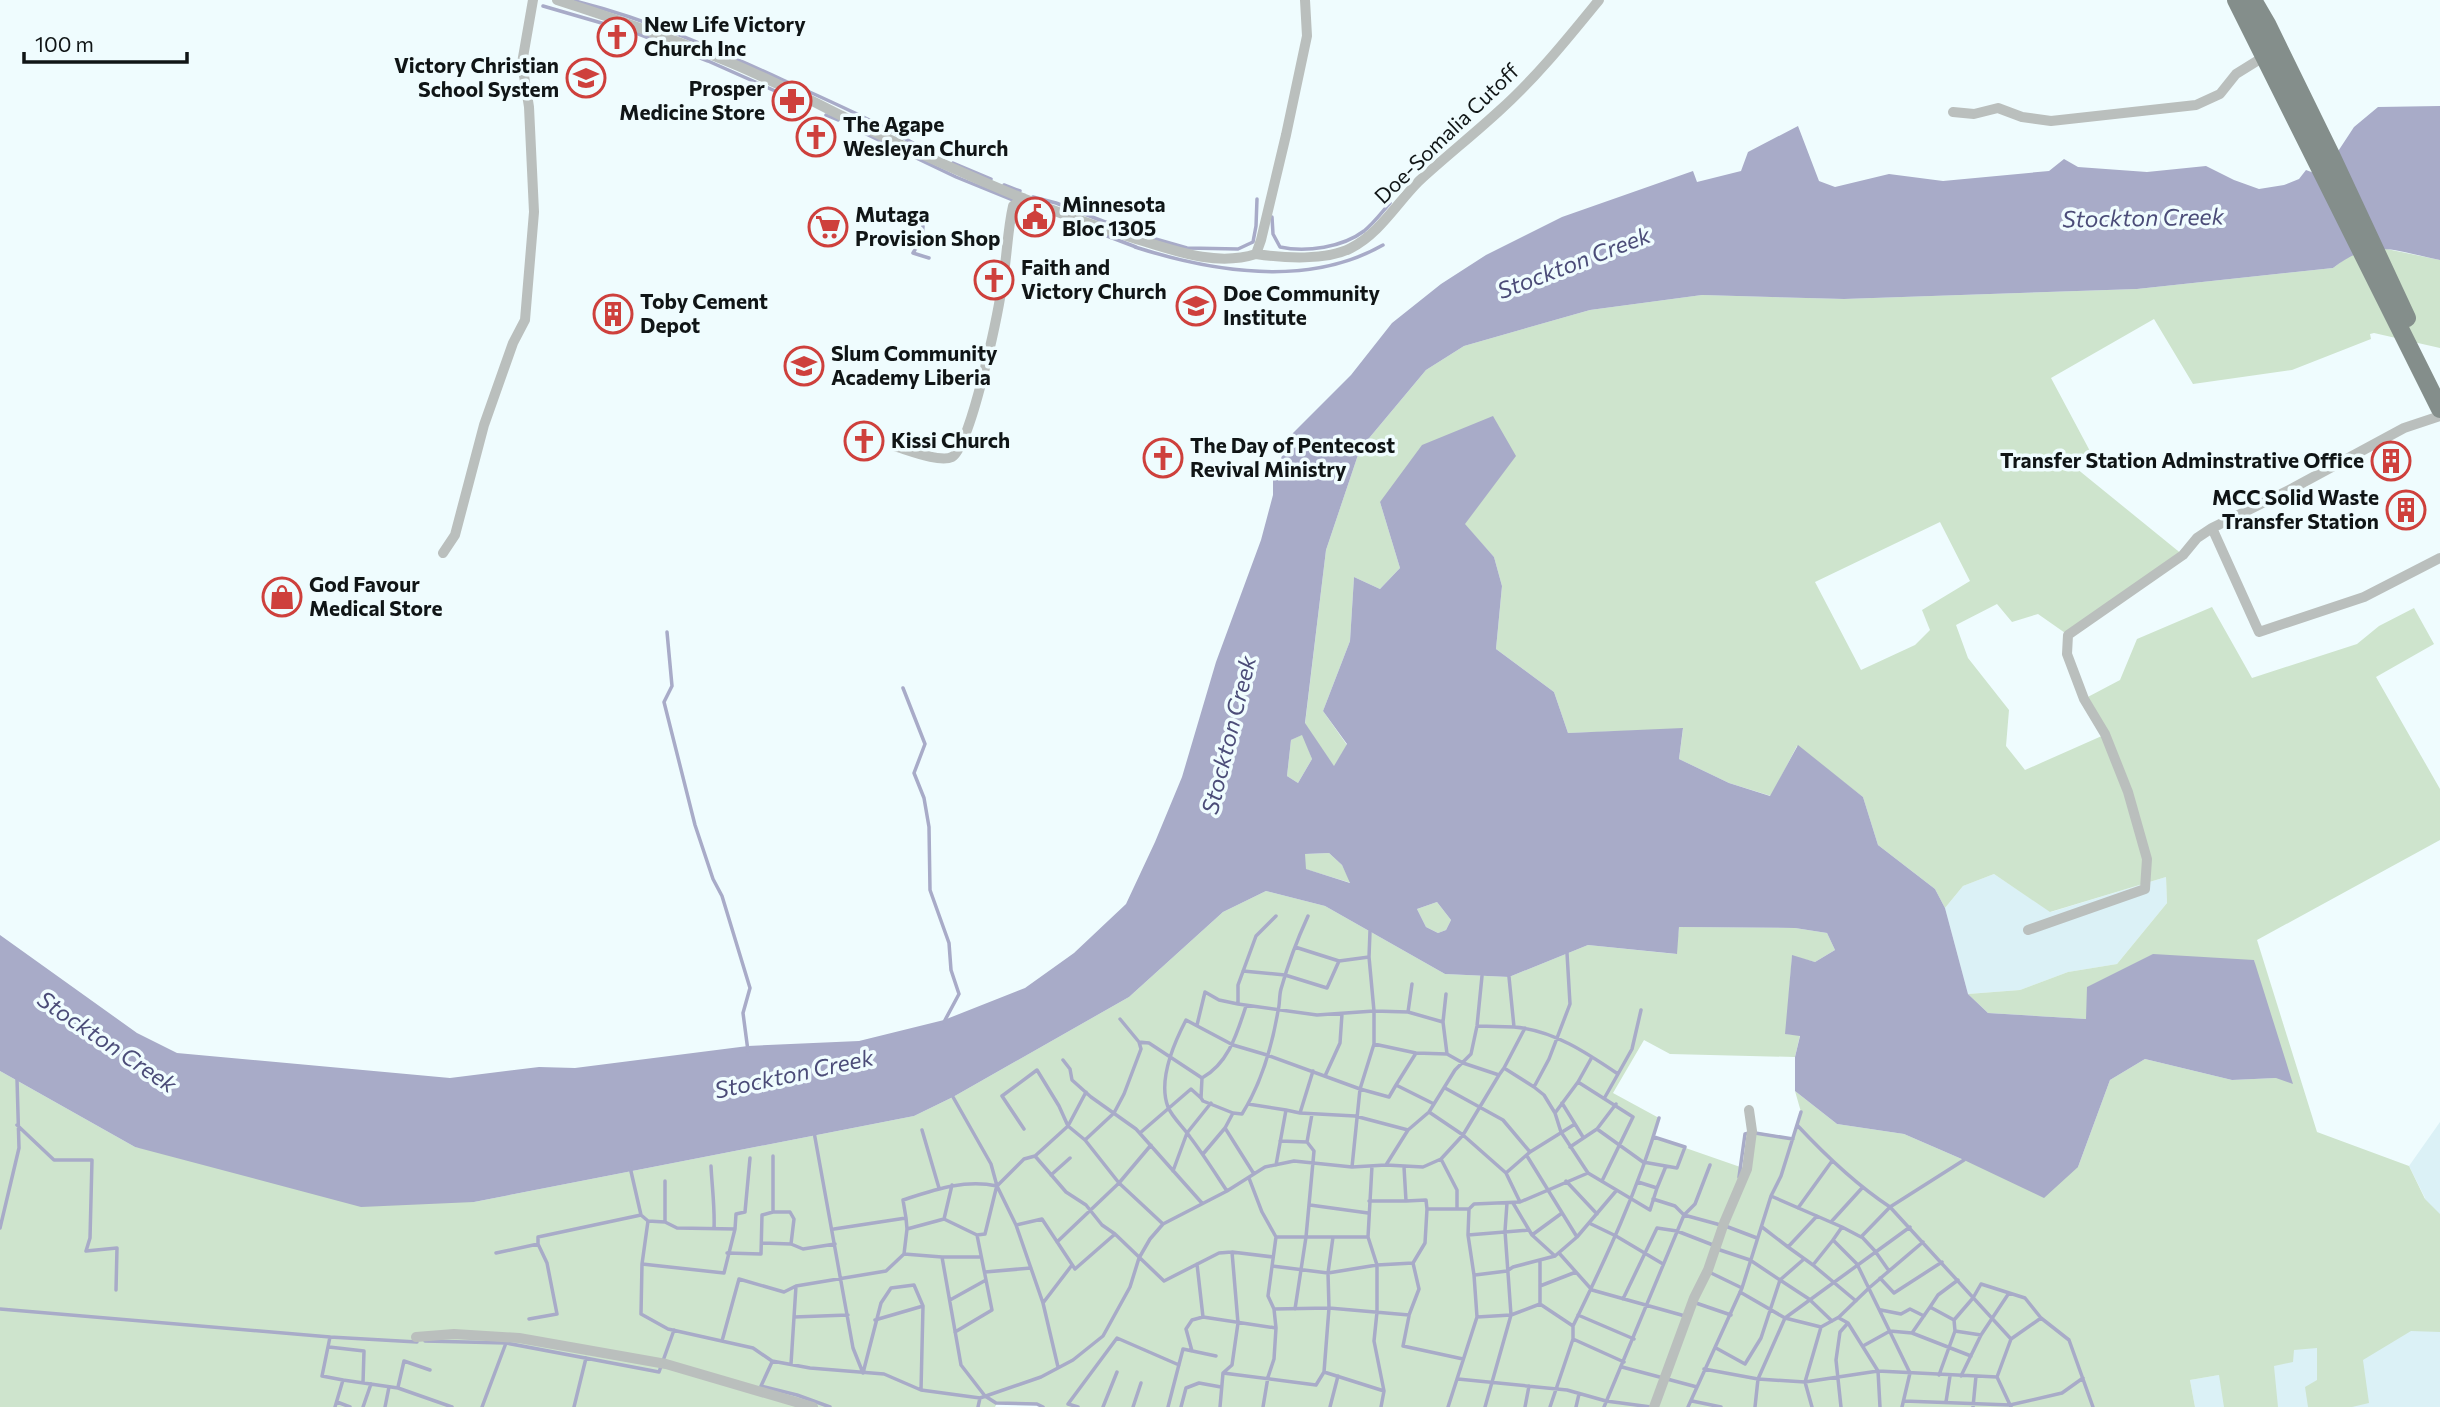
<svg xmlns="http://www.w3.org/2000/svg" width="2440" height="1407" font-family="Commissioner,sans-serif">
	<style>
		.built { fill: #dbf1f6 }
		.green { fill: #cee4cd; fill-rule: evenodd }
		.water { fill: #a8abc8; fill-rule: evenodd }
		.lines { fill: none; stroke-linecap: round; stroke-linejoin: round }
		.stream { stroke: #a8abc8; stroke-width: 3.5 }
		.street { stroke: #babfbd; stroke-width: 10 }
		.primary { stroke: #848e8b; stroke-width: 18 }
		.labels { text-anchor: middle; stroke-width: 7; stroke-linejoin: round; paint-order: stroke }
		.poi-label { font-size: 21px; font-weight: bold; fill: #101516; stroke: #effcfe; text-anchor: start }
		.street-label { font-size: 21px; fill: #101516; stroke: #effcfe }
		.water-label { font-size: 23px; font-style: italic; fill: #4b4c78; stroke: #effcfe }
	</style>
	<rect width="100%" height="100%" fill="#effcfe"/>
	<path class="built" d="M1994 874 2051 912 2166 877 2167 903 2117 964 2068 972 2020 990 1968 994 1945 908 1963 886Z
		M2440 1122V1407H2195L2190 1380 2219 1375 2293 1350 2425 1198 2409 1166Z"/>
	<path class="green" d="M2377 247 2440 260V348L2374 333 2370 334 2371 339 2292 370 2193 384 2154 319 2051 378 2091 453 2071 464 2183 555 2068 635 2038 614 2012 622 1997 604 1956 625 1968 658 2009 710 2006 746 2025 770 2104 735 2084 699 2120 680 2137 639 2212 607 2252 678 2357 644 2379 626 2414 608 2434 644 2376 677 2440 789V840L2257 940 2317 1132 2409 1166 2425 1199 2440 1214V1332L2411 1331 2363 1360 2369 1403 2352 1407H2308L2305 1387 2317 1380V1348L2294 1350 2293 1362 2274 1366 2278 1407H2224L2219 1375 2190 1380 2195 1407H1043L1037 1404 997 1403 995 1407H0V1071L135 1147 474 1202 914 1116 953 1097 1129 997 1223 912 1266 891 1325 906 1445 974 1509 977 1588 945 1676 954 1679 927 1795 928 1827 933 1835 950 1815 962 1792 956 1786 1034 1800 1035 1795 1057 1670 1054 1644 1040 1613 1093 1659 1118 1654 1137 1746 1169 1752 1131 1793 1138 1801 1112 1795 1091 1837 1124 1904 1134 1964 1160 2078 1167 2110 1080 2145 1059 2232 1080 2276 1078 2254 960 2086 1019 1988 1013 1968 994 2020 990 2068 972 2117 964 2167 903 2166 877 2050 912 1994 874 1963 886 1945 908 1935 889 1878 845 1863 797 1797 746 1771 796 1729 783 1679 759 1683 729 1568 733 1554 692 1496 649 1502 586 1494 557 1464 524 1515 456 1380 502 1400 568 1380 589 1354 577 1350 641 1323 711 1347 745 1334 767 1305 724 1326 550 1360 449 1426 370 1464 346 1590 310 1702 295 1844 299 2137 289 2333 268 2349 256ZM1940 522 1970 581 1922 610 1930 630 1915 645 1861 670 1815 582Z
		M1303 734 1312 759 1298 783 1287 776 1291 740Z
		M1329 853 1342 865 1351 883 1305 869V854Z
		M1437 902 1451 920 1446 930 1438 933 1426 927 1417 909Z"/>
	<path class="water" d="M2440 106V260C2395 251 2373 237 2333 268L2137 289 1844 299 1702 295 1590 310 1464 346 1426 370 1360 449 1326 550 1305 723 1334 766 1347 744 1323 711 1350 641 1354 577 1380 589 1400 568 1380 502 1422 445 1493 416 1516 456 1465 524 1494 557 1502 586 1496 649 1554 692 1568 733 1683 728 1679 759 1729 783 1770 796 1798 745 1863 797 1878 845 1935 889 1945 908 1968 994 1988 1013 2086 1019 2087 987 2153 954 2254 960 2293 1084 2276 1078 2232 1080 2145 1059 2110 1080 2078 1167 2044 1198 1964 1160 1904 1134 1837 1124 1795 1091V1057L1800 1036 1785 1034 1792 955 1815 962 1835 950 1827 933 1795 928 1679 927 1677 954 1588 945 1509 977 1445 974 1325 906 1266 891 1223 912 1129 997 953 1097 914 1116 474 1202 361 1207 135 1147 0 1071V935L137 1033 177 1053 450 1078 539 1067 575 1068 748 1046 859 1041 944 1020 1025 988 1074 953 1126 904 1155 842 1182 777 1216 662 1261 540 1273 495V480L1283 453 1293 433 1351 375 1392 323 1441 284 1486 255 1562 217 1693 171 1697 182 1741 171 1748 152 1798 126 1819 181 1835 187 1889 174 1943 181 2049 171 2064 159 2078 167 2147 172 2206 166 2234 180 2259 189 2284 185 2299 179 2306 170 2314 173 2331 162 2354 127 2378 107ZM1302 735 1312 759 1298 783 1287 776 1291 740ZM1329 853 1342 865 1350 883 1306 869 1305 854ZM1437 902 1451 920 1446 930 1438 933 1426 927 1417 909Z"/>
	<g class="lines">
		<path class="stream" d="M575 1C648 19 715 49 783 80 832 102 881 124 927 151
			M543 6 636 33 708 61 800 102
			M826 115 838 120
			M864 133 956 177 1015 201
			M953 163 991 179
			M1004 185 1020 191
			M1033 197 1056 203 1131 232 1187 248 1238 249 1253 242 1256 226 1257 199
			M1272 217 1273 234 1280 247C1306 253 1343 247 1364 231 1374 223 1382 212 1390 203
			M923 226 922 238 913 253 929 258
			M1094 231 1136 247
			M1135 247C1213 272 1308 288 1383 245
			M667 632 672 686 664 702 695 825 713 879 722 896 750 988 743 1013 748 1051
			M903 688 925 744 914 773 924 798 929 827 930 890 949 943 951 970 959 994 944 1022
			M1295 947 1339 961 1369 957
			M1243 971 1285 975 1327 988 1339 961
			M1238 1004V985L1256 936 1276 916
			M1408 1012 1412 984
			M1443 1022 1446 994
			M1197 1025 1205 992 1219 1000 1238 1004 1317 1015 1374 1011 1408 1012 1443 1022 1447 1054
			M1477 1026 1514 1027 1509 977
			M1514 1027C1553 1030 1587 1053 1618 1074L1632 1049 1641 1010
			M1139 1042 1149 1043 1202 1078
			M1374 1044 1416 1053 1447 1054 1463 1063 1499 1075 1504 1068 1534 1087 1549 1059 1570 1004 1567 953
			M1063 1060 1070 1069 1072 1080 1091 1097 1136 1129 1201 1202
			M1504 1068 1525 1028
			M1325 1076 1340 1043 1342 1014
			M1578 1082 1633 1117 1602 1181
			M1396 1085 1416 1053
			M1534 1087 1544 1095 1555 1113 1561 1132 1588 1173 1650 1210 1657 1188
			M1445 1088 1503 1120 1530 1152
			M953 1097 991 1164 997 1186 1016 1225 1043 1303 1058 1367
			M1605 1097 1618 1074
			M1562 1103 1583 1137
			M1248 1104 1286 1110
			M1429 1112 1463 1135 1506 1173 1530 1152 1575 1124
			M1233 1113 1203 1101 1201 1098 1202 1078C1229 1063 1237 1033 1246 1006
			M1300 1113 1355 1116 1408 1130
			M1555 1113 1578 1082 1592 1057
			M17 1125 54 1160H92L90 1238 86 1251 117 1248 116 1290
			M1797 1125C1826 1156 1855 1184 1890 1207L1964 1160
			M1225 1128 1254 1174
			M1024 1129 1002 1096 1037 1070 1059 1106 1068 1126 1085 1140 1119 1183 1163 1224
			M1597 1129 1643 1162 1677 1168 1685 1147 1654 1137
			M922 1130 939 1188
			M814 1132 853 1348 863 1373
			M1140 1133 1191 1089 1201 1098
			M1755 1133 1793 1139
			M1085 1140 1114 1113 1124 1094 1141 1049 1139 1042 1120 1019
			M1280 1141 1307 1142 1312 1114
			M1570 1147 1597 1129 1616 1104
			M1203 1154 1225 1128 1233 1113 1242 1114C1261 1084 1272 1046 1278 1011 1280 1004 1279 996 1281 989 1288 964 1297 940 1308 916
			M773 1156V1212H790L794 1219 791 1244
			M1035 1156 1066 1192 1086 1205 1102 1225 1115 1234
			M1527 1156 1577 1237
			M1276 1165 1286 1110 1300 1113 1313 1071
			M1386 1165 1423 1167 1441 1159
			M711 1166C712 1187 715 1208 714 1229
			M630 1167 641 1215 648 1221 642 1264 641 1314 668 1329 753 1348 772 1361 810 1368 884 1374 921 1390 980 1398 1041 1377 1073 1360 1103 1336 1130 1287 1139 1258 1150 1239 1163 1224 1227 1191 1265 1167 1294 1161 1352 1167 1360 1089 1374 1044V1011L1369 957 1370 931
			M1352 1167 1386 1165 1408 1130 1429 1112 1455 1070 1471 1054 1477 1026 1482 976
			M1173 1171 1187 1133 1211 1103
			M1506 1173 1520 1202
			M1051 1175 1070 1158
			M1739 1177 1745 1134 1749 1133
			M1249 1178 1262 1212 1276 1237 1268 1296 1274 1309 1276 1328 1274 1359 1268 1377 1263 1407
			M665 1181V1222
			M1566 1181 1597 1214
			M1638 1182 1657 1188 1666 1166
			M1227 1191C1215 1173 1203 1154 1190 1137 1184 1128 1172 1117 1168 1107 1158 1081 1174 1043 1186 1020L1233 1045 1267 1055 1360 1089 1389 1097 1396 1085 1434 1104
			M1771 1196 1842 1227 1833 1240 1857 1264 1910 1373 1902 1407
			M1653 1199 1675 1206 1684 1215 1695 1204 1710 1165
			M1369 1201H1406L1404 1167
			M1406 1201 1426 1200 1427 1209
			M1513 1203 1532 1235 1555 1256
			M1310 1205 1368 1213
			M1798 1208 1832 1161
			M1457 1209V1190L1441 1159 1463 1135 1499 1075
			M906 1218 903 1200C934 1190 964 1179 997 1186L1024 1159 1035 1156 1068 1126 1086 1092
			M944 1219 952 1185
			M648 1221 665 1222 677 1228 735 1229 736 1214 745 1212 750 1158
			M1831 1222 1862 1188
			M1589 1223 1616 1236 1663 1264
			M1016 1225 1042 1219 1075 1269 1115 1234 1164 1281 1219 1253 1232 1252 1273 1257
			M1762 1227 1788 1247 1817 1216
			M1842 1227 1861 1237 1890 1207 2011 1339
			M0 1228 19 1148 17 1079
			M834 1229 906 1218 907 1229 944 1219 977 1235 985 1234 996 1189
			M1468 1235 1529 1230
			M1532 1235 1562 1213
			M1276 1237H1368L1372 1166
			M1368 1237 1377 1265V1312L1374 1341 1384 1391 1381 1407
			M1862 1237 1875 1251 1889 1271
			M1057 1242 1119 1183 1151 1145
			M762 1243 791 1244 803 1249 835 1244
			M1788 1247 1813 1265 1833 1240
			M1717 1249 1750 1260 1780 1280 1804 1259
			M496 1253 538 1244
			M727 1253 761 1254 762 1215 773 1212
			M1559 1253 1592 1290 1685 1316
			M904 1254 942 1257 961 1365 985 1396 996 1403 1037 1404 1043 1407
			M942 1257H981
			M642 1264 724 1273 735 1229
			M1197 1264 1203 1317
			M1813 1265 1856 1301
			M1272 1266 1328 1273 1377 1265 1413 1263 1425 1243 1427 1209H1469
			M985 1272 1031 1268
			M1709 1272 1742 1288
			M1475 1275 1507 1271 1513 1267 1555 1256 1577 1237 1616 1191
			M1880 1278 1894 1293 1942 1262
			M1540 1286 1576 1272
			M1740 1292 1785 1318 1821 1327 1839 1317 1869 1288 1923 1242
			M1623 1299 1657 1228 1677 1231 1713 1245 1714 1243
			M950 1300 986 1280
			M1693 1302 1731 1315
			M1043 1303 1072 1265
			M1540 1304 1573 1326C1606 1258 1638 1190 1659 1118
			M1930 1307 1938 1295 1958 1280
			M0 1309 330 1337 417 1342
			M1274 1309 1329 1308 1409 1315 1419 1289 1413 1263
			M1295 1309 1306 1237 1314 1151 1307 1142
			M1881 1310 1901 1314 1910 1309 1924 1316
			M1578 1315 1634 1339
			M1409 1316 1403 1346 1463 1359
			M794 1317 848 1315
			M1477 1317 1511 1315 1540 1304V1260
			M1839 1318 1848 1323 1878 1371 1880 1407
			M529 1319 557 1314 547 1263 538 1244V1237L641 1215
			M875 1320 923 1306
			M1955 1331 1981 1335
			M955 1332 992 1310 977 1235
			M1912 1333 1930 1307 1954 1320 1973 1298 1981 1284 2025 1298 2041 1318 2069 1340 2093 1407
			M330 1337 322 1376 343 1380 335 1407
			M1573 1339 1624 1362
			M425 1341 506 1343 659 1372 674 1330
			M722 1341 739 1279 784 1292 796 1286
			M1863 1346 1890 1331 1912 1333 1971 1356
			M329 1347 364 1351 363 1383
			M1716 1348 1745 1364 1761 1338 1780 1280 1809 1299 1832 1321
			M1192 1351 1186 1329 1192 1320 1203 1317 1276 1328
			M772 1362 761 1386 797 1395 830 1407
			M791 1364 796 1286 886 1271 904 1254 907 1229
			M1622 1367 1697 1387
			M1704 1369 1758 1379 1805 1382 1878 1371 1997 1377 2011 1339 2041 1318
			M1324 1372 1384 1391
			M863 1373 881 1303 891 1288 914 1285 923 1306 921 1390
			M1223 1373 1316 1385 1324 1372 1329 1308 1328 1273 1333 1237
			M1939 1375 1955 1331 1954 1320
			M1961 1376 1981 1335 2009 1293
			M1997 1377 2011 1407
			M1458 1379 1567 1390 1606 1401 1651 1407
			M343 1380 398 1388 452 1407
			M398 1387 404 1361 430 1370
			M1692 1401 1721 1407
			M1904 1401 2010 1405 2062 1393 2083 1378
			M337 1402 350 1407
			M1946 1402 1950 1376
			M363 1407 371 1384
			M385 1407 389 1387
			M482 1407 506 1343
			M574 1407 586 1358
			M978 1407 980 1398
			M1078 1407 1068 1404 1117 1338 1179 1365
			M1103 1407 1117 1372
			M1133 1407 1141 1383
			M1168 1407 1183 1349 1216 1356
			M1181 1407 1186 1388 1199 1383 1221 1387
			M1220 1407 1223 1373 1232 1365 1238 1323 1232 1252
			M1330 1407 1338 1376
			M1448 1407 1477 1317 1474 1275 1468 1235 1469 1209 1474 1204 1520 1202 1588 1173
			M1485 1407 1511 1315 1505 1231 1507 1203
			M1525 1407 1529 1386
			M1550 1407 1573 1339V1326
			M1576 1407 1579 1394
			M1604 1407 1684 1215 1728 1227 1757 1238
			M1688 1407 1742 1288 1771 1196 1781 1176 1801 1112
			M1755 1407 1758 1379 1785 1318 1910 1227
			M1812 1407 1805 1382 1821 1327
			M1841 1407 1836 1360 1840 1332 1848 1323
			M1973 1407 1976 1376"/>
		<path class="street" d="M557 0C616 19 674 39 731 63 786 86 838 115 893 141 971 177 1051 213 1133 238 1173 250 1215 267 1256 254L1261 240 1286 135 1307 36 1305 0
			M1953 112 1974 114 1998 108 2022 117 2051 121 2196 105 2220 94 2236 74 2265 56
			M1256 254C1283 258 1327 261 1351 248 1380 233 1396 204 1419 181 1445 157 1473 135 1499 111 1536 78 1568 38 1599 0
			M894 446C908 450 940 463 952 457 971 446 998 313 1002 286 1007 260 1007 232 1013 206L1023 198
			M2212 528 2259 632 2364 597 2440 558
			M443 553 455 535 484 425 513 343 525 320 534 212 529 107 522 63 533 0
			M2028 930 2145 889 2147 859 2128 792 2105 734 2084 699 2067 654 2068 635 2183 555 2197 538 2212 528 2293 488 2404 428 2440 416
			M416 1337 454 1334 519 1338 666 1364 813 1407
			M1654 1407 1694 1298 1708 1270 1724 1223 1747 1169 1752 1131 1749 1110"/>
		<path class="primary" d="M2236 0 2440 409
			M2253 0 2267 24 2331 155 2407 318"/>
	</g>
	<defs>
		<symbol id="church-ring" viewBox="-11 -11 22 22"><circle r="9.5" fill="#effcfe" stroke="#ce403c" stroke-width="1.5"/><path d="M-1.2-6h2.4v3.5h3.3v2.4h-3.3V6h-2.4V-.1h-3.3v-2.4h3.3Z" fill="#ce403c"/></symbol>
		<symbol id="school-ring" viewBox="-11 -11 22 22"><circle r="9.5" fill="#effcfe" stroke="#ce403c" stroke-width="1.5"/><path d="M0-5L7-2L0 1L-7-2ZM-4 1L0 2.5L4 1V4Q0 6-4 4Z" fill="#ce403c"/></symbol>
		<symbol id="pharmacy-ring" viewBox="-11 -11 22 22"><circle r="9.5" fill="#effcfe" stroke="#ce403c" stroke-width="1.5"/><path d="M-2-6h4v4h4v4h-4v4h-4v-4h-4v-4h4Z" fill="#ce403c"/></symbol>
		<symbol id="civic-ring" viewBox="-11 -11 22 22"><circle r="9.5" fill="#effcfe" stroke="#ce403c" stroke-width="1.5"/><path d="M-.6-6.5H3V-4.5H.6V-3L4-1V1h2V6H-6V1h2V-1L-.6-3ZM-1.2 2.5V6h2.4V2.5Z" fill="#ce403c"/></symbol>
		<symbol id="supermarket-ring" viewBox="-11 -11 22 22"><circle r="9.5" fill="#effcfe" stroke="#ce403c" stroke-width="1.5"/><path d="M-6-5.5h2.5l.6 2H6L4.5 2H-2.5L-4.4-4H-6ZM-1.5 3.2a1.3 1.3 0 1 0 .1 0ZM3 3.2a1.3 1.3 0 1 0 .1 0Z" fill="#ce403c"/></symbol>
		<symbol id="university-ring" viewBox="-11 -11 22 22"><circle r="9.5" fill="#effcfe" stroke="#ce403c" stroke-width="1.5"/><path d="M0-5L7-2L0 1L-7-2ZM-4 1L0 2.5L4 1V4Q0 6-4 4Z" fill="#ce403c"/></symbol>
		<symbol id="building-ring" viewBox="-11 -11 22 22"><circle r="9.5" fill="#effcfe" stroke="#ce403c" stroke-width="1.5"/><path d="M-4-6H4V6H1V3H-1V6H-4ZM-2.5-4.3h1.7v1.8h-1.7ZM.8-4.3h1.7v1.8H.8ZM-2.5-1h1.7V.8h-1.7ZM.8-1h1.7V.8H.8Z" fill="#ce403c"/></symbol>
		<symbol id="shop-ring" viewBox="-11 -11 22 22"><circle r="9.5" fill="#effcfe" stroke="#ce403c" stroke-width="1.5"/><path d="M-5-2.5h2.3a2.7 3.5 0 0 1 5.4 0H5L5.5 6h-11ZM-1.5-2.5h3a1.5 2.3 0 0 0-3 0Z" fill="#ce403c"/></symbol>
	</defs>
	<g fill-rule="evenodd">
		<use href="#church-ring" x="595" y="15" width="44" height="44"/>
		<use href="#school-ring" x="564" y="56" width="44" height="44"/>
		<use href="#pharmacy-ring" x="770" y="79" width="44" height="44"/>
		<use href="#church-ring" x="794" y="115" width="44" height="44"/>
		<use href="#civic-ring" x="1013" y="195" width="44" height="44"/>
		<use href="#supermarket-ring" x="806" y="205" width="44" height="44"/>
		<use href="#church-ring" x="972" y="258" width="44" height="44"/>
		<use href="#university-ring" x="1174" y="284" width="44" height="44"/>
		<use href="#building-ring" x="591" y="292" width="44" height="44"/>
		<use href="#school-ring" x="782" y="344" width="44" height="44"/>
		<use href="#church-ring" x="842" y="419" width="44" height="44"/>
		<use href="#church-ring" x="1141" y="436" width="44" height="44"/>
		<use href="#building-ring" x="2369" y="439" width="44" height="44"/>
		<use href="#building-ring" x="2384" y="488" width="44" height="44"/>
		<use href="#shop-ring" x="260" y="575" width="44" height="44"/>
	</g>
	<g class="labels">
		<g class="poi-label">
			<text x="644" y="32">New Life Victory<tspan x="644" dy="24">Church Inc</tspan></text>
			<text x="559" y="73" text-anchor="end">Victory Christian<tspan x="559" dy="24">School System</tspan></text>
			<text x="765" y="96" text-anchor="end">Prosper<tspan x="765" dy="24">Medicine Store</tspan></text>
			<text x="843" y="132">The Agape<tspan x="843" dy="24">Wesleyan Church</tspan></text>
			<text x="1062" y="212">Minnesota<tspan x="1062" dy="24">Bloc 1305</tspan></text>
			<text x="855" y="222">Mutaga<tspan x="855" dy="24">Provision Shop</tspan></text>
			<text x="1021" y="275">Faith and<tspan x="1021" dy="24">Victory Church</tspan></text>
			<text x="1223" y="301">Doe Community<tspan x="1223" dy="24">Institute</tspan></text>
			<text x="640" y="309">Toby Cement<tspan x="640" dy="24">Depot</tspan></text>
			<text x="831" y="361">Slum Community<tspan x="831" dy="24">Academy Liberia</tspan></text>
			<text x="891" y="448">Kissi Church</text>
			<text x="1190" y="453">The Day of Pentecost<tspan x="1190" dy="24">Revival Ministry</tspan></text>
			<text x="2364" y="468" text-anchor="end">Transfer Station Adminstrative Office</text>
			<text x="2379" y="505" text-anchor="end">MCC Solid Waste<tspan x="2379" dy="24">Transfer Station</tspan></text>
			<text x="309" y="592">God Favour<tspan x="309" dy="24">Medical Store</tspan></text>
		</g>
		<g class="street-label">
			<text transform="translate(1447 134) rotate(-44)" y="7">Doe-Somalia Cutoff</text>
		</g>
		<g class="water-label">
			<text transform="translate(2143 218) rotate(-1)" y="8">Stockton Creek</text>
			<text transform="translate(1574 263) rotate(-21)" y="8">Stockton Creek</text>
			<text transform="translate(1229 735) rotate(-76)" y="8">Stockton Creek</text>
			<text transform="translate(107 1042) rotate(34)" y="8">Stockton Creek</text>
			<text transform="translate(794 1074) rotate(-12)" y="8">Stockton Creek</text>
		</g>
	</g>
	<path d="M24 52v10h163v-10" fill="none" stroke="#101516" stroke-width="3.5"/>
	<text x="35" y="52" font-size="21" fill="#101516" stroke="#effcfe" stroke-width="5" paint-order="stroke">100 m</text>
</svg>
